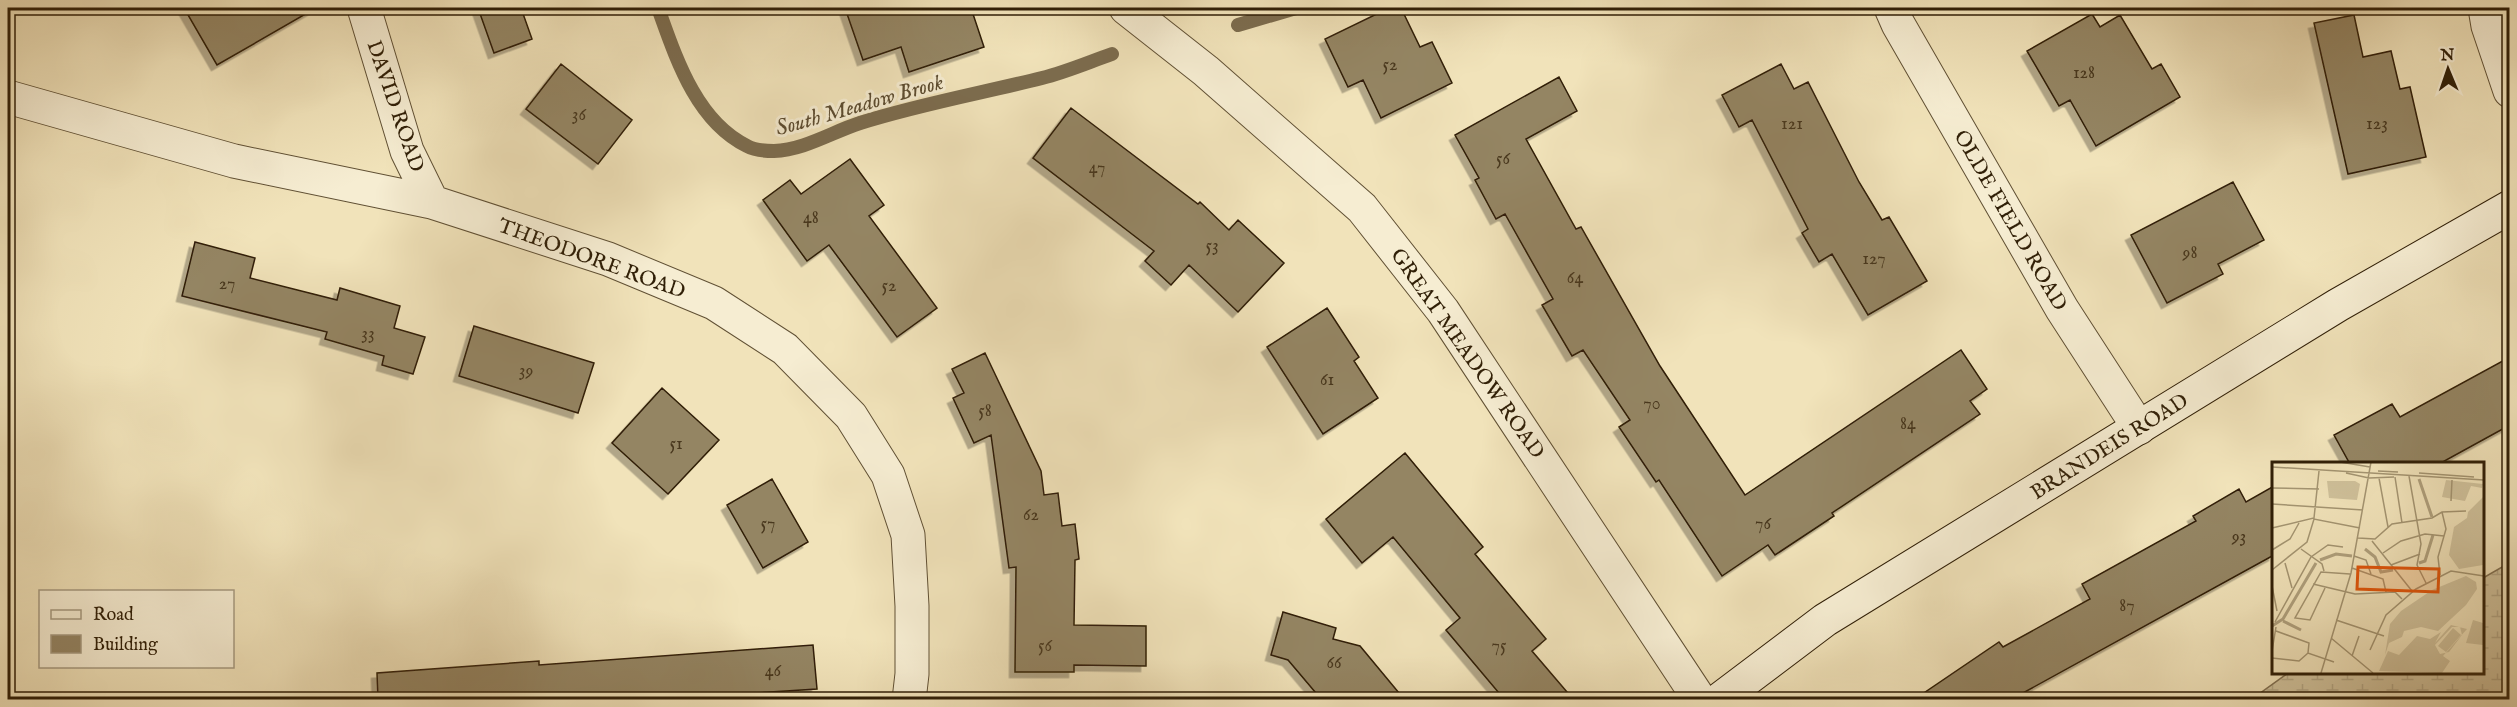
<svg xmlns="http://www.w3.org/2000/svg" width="2517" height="707" font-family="'IM FELL English',serif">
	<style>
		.wetland { fill: url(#wetland-marsh); stroke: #807052; stroke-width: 1.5 }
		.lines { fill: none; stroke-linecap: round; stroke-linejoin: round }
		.stream { stroke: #7c6c4e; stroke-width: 14 }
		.building { fill: #948564; stroke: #301f07; stroke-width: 1.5; filter: url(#shadow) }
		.street-casing { stroke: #605034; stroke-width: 35 }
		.secondary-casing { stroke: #301f07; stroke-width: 35 }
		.street { stroke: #f6edd2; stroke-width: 33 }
		.secondary { stroke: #f6edd2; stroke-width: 33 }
		.labels { text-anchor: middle; stroke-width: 6; stroke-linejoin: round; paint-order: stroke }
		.number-label { font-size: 18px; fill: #49381e }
		.street-label { font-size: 21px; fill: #301f07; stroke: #f6edd2 }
		.water-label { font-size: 22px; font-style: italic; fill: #5c4c30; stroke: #f6edd2 }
		.inset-river { fill: none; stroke: #afa07d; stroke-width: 3 }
		.inset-road { fill: none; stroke: #a49572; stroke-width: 1.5 }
		.view { fill: #df560c; fill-opacity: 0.15; stroke: #df560c; stroke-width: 3 }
		.inset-edge { fill: none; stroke: #301f07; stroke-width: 3 }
	</style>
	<defs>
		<pattern id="wetland-marsh" width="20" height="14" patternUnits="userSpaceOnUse" patternTransform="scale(1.5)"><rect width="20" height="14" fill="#d0c29c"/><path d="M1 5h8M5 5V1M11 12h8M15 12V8" fill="none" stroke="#b3a685"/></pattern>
		<filter id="shadow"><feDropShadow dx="-5.5" dy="5.5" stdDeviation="0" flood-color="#0004"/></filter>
	</defs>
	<rect width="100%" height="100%" fill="#f1e3ba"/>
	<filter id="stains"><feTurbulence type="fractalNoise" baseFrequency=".00333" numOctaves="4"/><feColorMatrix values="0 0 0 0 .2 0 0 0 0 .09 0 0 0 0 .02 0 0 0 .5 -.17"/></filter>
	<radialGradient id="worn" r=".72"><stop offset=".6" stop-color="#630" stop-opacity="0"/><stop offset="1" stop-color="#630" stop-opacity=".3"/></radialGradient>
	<path class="wetland" d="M2509 563V699H2252L2288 673 2482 672 2483 578Z"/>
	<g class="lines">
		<path class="stream" d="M658 8C676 58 696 121 747 146 754 150 766 151 774 151 804 150 832 132 860 123 920 104 982 93 1042 78 1066 72 1089 62 1112 54
			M1238 25 1296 8"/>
	</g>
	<path class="building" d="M184 8H316L217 65Z
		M478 8H521L532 39 494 53Z
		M845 8H971L984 47 909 72 901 47 863 60Z
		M1389 8H1401L1420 47 1432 42 1452 83 1381 118 1363 80 1348 87 1325 39Z
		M2092 14 2100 27 2120 15 2152 69 2161 64 2180 97 2096 146 2070 100 2059 106 2027 51Z
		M2354 15 2363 57 2391 51 2400 89 2410 87 2426 157 2348 174 2314 23Z
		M561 64 632 120 598 164 526 109Z
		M1781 64 1794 89 1808 82 1859 182 1882 220 1889 217 1927 281 1868 315 1832 254 1819 262 1802 233 1808 229 1752 120 1739 127 1722 95Z
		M1559 77 1577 111 1526 139 1576 229 1581 227 1660 366 1745 495 1961 350 1987 389 1970 401 1980 414 1832 513 1834 516 1775 555 1768 545 1722 576 1659 480 1656 482 1619 427 1630 420 1583 350 1572 356 1542 305 1553 299 1505 214 1496 219 1475 180 1479 178 1455 135Z
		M1071 108 1198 204 1200 202 1229 230 1238 220 1284 263 1238 312 1189 265 1171 285 1145 261 1154 251 1033 158Z
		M850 159 884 205 869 216 937 308 897 337 829 245 807 261 763 200 790 180 801 194Z
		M2233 182 2264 240 2218 264 2223 274 2167 303 2131 235Z
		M195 242 255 258 250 278 337 300 340 288 400 306 394 328 425 337 413 374 382 365 384 356 325 339 327 332 182 296Z
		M1327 308 1359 357 1354 361 1378 398 1323 434 1267 347Z
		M474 326 594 363 578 413 459 376Z
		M985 353 1041 471 1044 495 1058 493 1062 526 1075 524 1079 559 1075 560 1074 625 1146 626V666L1074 665V672H1015L1016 567 1009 568 991 435 974 443 953 398 964 393 952 369Z
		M2510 357V425L2439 464H2350L2334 435 2392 404 2400 417Z
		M662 388 719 440 668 494 612 443Z
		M1405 453 1483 547 1475 554 1546 639 1532 651 1573 699H1504L1446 630 1460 618 1393 537 1362 563 1326 519Z
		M772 479 808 542 763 568 727 505Z
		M2274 486V555L2012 699H1915L1999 642 2003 647 2090 599 2082 584 2196 521 2193 516 2239 489 2246 502Z
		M1283 612 1336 628 1333 639 1360 646 1404 699H1321L1288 660 1271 655Z
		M813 645 817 689 665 699H378L377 673 539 661V665Z"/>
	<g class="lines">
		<defs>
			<path id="street" d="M364 8 407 151 432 202
				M1126 8 1206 71 1362 208 1443 311 1700 700
				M1891 8 1898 24 2062 309 2139 428
				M2485 8 2488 26 2510 91
				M8 97 234 161 432 202 608 259 714 303 785 349 851 416 888 475 908 535 912 606V674L909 700"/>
			<path id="secondary" d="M1719 700 1825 620 2338 305 2510 207"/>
		</defs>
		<use href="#street" class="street-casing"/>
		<use href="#secondary" class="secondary-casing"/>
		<use href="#street" class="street"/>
		<use href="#secondary" class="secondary"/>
	</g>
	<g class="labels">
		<g class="number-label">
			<text x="1390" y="70">52</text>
			<text x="2084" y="78">128</text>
			<text x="579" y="120">36</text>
			<text x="1792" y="129">121</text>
			<text x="2377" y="129">123</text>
			<text x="1503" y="164">56</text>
			<text x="1097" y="173">47</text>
			<text x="811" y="223">48</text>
			<text x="1212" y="251">53</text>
			<text x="2190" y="258">98</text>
			<text x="1874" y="264">127</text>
			<text x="1575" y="283">64</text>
			<text x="227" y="289">27</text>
			<text x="889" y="291">52</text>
			<text x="368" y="339">33</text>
			<text x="526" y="376">39</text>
			<text x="1327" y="385">61</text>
			<text x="1652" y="409">70</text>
			<text x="985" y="416">58</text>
			<text x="1908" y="429">84</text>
			<text x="676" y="449">51</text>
			<text x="1031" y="520">62</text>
			<text x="768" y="529">57</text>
			<text x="1763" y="529">76</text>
			<text x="2239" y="542">93</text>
			<text x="2127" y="611">87</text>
			<text x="1045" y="651">56</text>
			<text x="1499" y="651">75</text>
			<text x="1334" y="668">66</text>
			<text x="773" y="676">46</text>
		</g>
		<g class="street-label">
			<text transform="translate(396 106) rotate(71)" y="7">DAVID ROAD</text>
			<text transform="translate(2011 220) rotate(60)" y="7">OLDE FIELD ROAD</text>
			<text transform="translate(592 258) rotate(20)" y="7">THEODORE ROAD</text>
			<text transform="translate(1468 353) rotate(55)" y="7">GREAT MEADOW ROAD</text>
			<text transform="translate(2109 446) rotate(-32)" y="7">BRANDEIS ROAD</text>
		</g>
		<g class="water-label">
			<text transform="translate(859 104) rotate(-16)" y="8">South Meadow Brook</text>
		</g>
	</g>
	<g transform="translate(2272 462)">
		<rect width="212" height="212" fill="#f1e3ba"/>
		<path d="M201 158 211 161V183L194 181ZM179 163 195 167 171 194 178 199 170 211 107 209 116 189 127 193 145 174 158 177 169 170 163 181ZM180 165H188L190 173 177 190 168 192 163 183ZM181 166 189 173 174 190 166 184Z" fill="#d0c29c" fill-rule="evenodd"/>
		<path d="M174 18 211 22 210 26 199 24 193 39 170 35ZM211 35V103L187 107 177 93 182 65 195 56 196 50Z" fill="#d0c29c"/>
		<path d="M194 114 204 120 205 127 194 143 166 169 149 165 132 169 130 175 117 181 113 193 118 162 129 149 160 128Z" fill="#d0c29c"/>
		<path d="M55 19H83L88 22 85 38 57 36Z" fill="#d0c29c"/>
		<path class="inset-river" d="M147 17 160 55M93 87 103 95 109 110 121 108M48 98 64 92 80 94M147 101 153 99 161 73M11 159 29 168M0 164 11 157 44 101"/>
		<path class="inset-road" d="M68 0 98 5M0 5 212 18M106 9 126 10M74 11 97 16M147 11 202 15M137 14 149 82 145 103 154 121M123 15 130 61M97 16 122 15M107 16 116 65M0 26 47 27M179 39 180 18M0 42 91 48M0 66 42 56 47 9M86 76 103 77 120 62 160 56 170 50 194 49M100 79 140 129M29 87 50 102 52 109M0 88 18 77 27 61M111 91 129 79 153 72 172 74M82 94 94 98 99 112M13 101 20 126M119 103 148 92M80 106 111 117 114 130M0 108 35 80 42 57 88 66M168 113 166 95 174 67 170 50M41 122 83 132 123 130 130 137M0 124 5 149M53 126 38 158 23 156 49 110 78 112M64 158 112 174M3 160 39 95 56 83 71 85M4 169 37 181 36 191M59 176 101 211M98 188 114 153 144 127 179 109 212 114M0 189 4 165M80 194 87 174M0 196 27 199 36 191 62 200M49 211 79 111 99 0"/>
		<path class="view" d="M86 105 167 107 166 130 85 127Z"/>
		<rect width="212" height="212" class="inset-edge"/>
	</g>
	<rect width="2517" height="707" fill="none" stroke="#f1e3ba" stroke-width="30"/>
	<rect x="9" y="9" width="2499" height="689" fill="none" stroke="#301f07" stroke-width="3"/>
	<rect x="15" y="15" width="2487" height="677" fill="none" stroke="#301f07" stroke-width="1.5"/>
	<rect x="39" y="590" width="195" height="78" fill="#f6edd2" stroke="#a79b81" stroke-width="1.5"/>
	<rect x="51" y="610" width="30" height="9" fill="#f6edd2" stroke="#a79b81" stroke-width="1.5"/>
	<text x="93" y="620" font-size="18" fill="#301f07">Road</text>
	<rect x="51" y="635" width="30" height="18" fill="#948564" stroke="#a79b81" stroke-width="1.5"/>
	<text x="93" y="650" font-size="18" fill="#301f07">Building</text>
	<g transform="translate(2448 69) rotate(358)" stroke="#f6edd2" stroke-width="4.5" paint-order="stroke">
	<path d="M0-4.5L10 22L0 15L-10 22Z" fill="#301f07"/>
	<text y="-9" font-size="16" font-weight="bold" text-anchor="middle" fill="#301f07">N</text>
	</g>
	<rect width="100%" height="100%" filter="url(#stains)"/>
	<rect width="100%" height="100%" fill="url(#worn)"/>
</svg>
